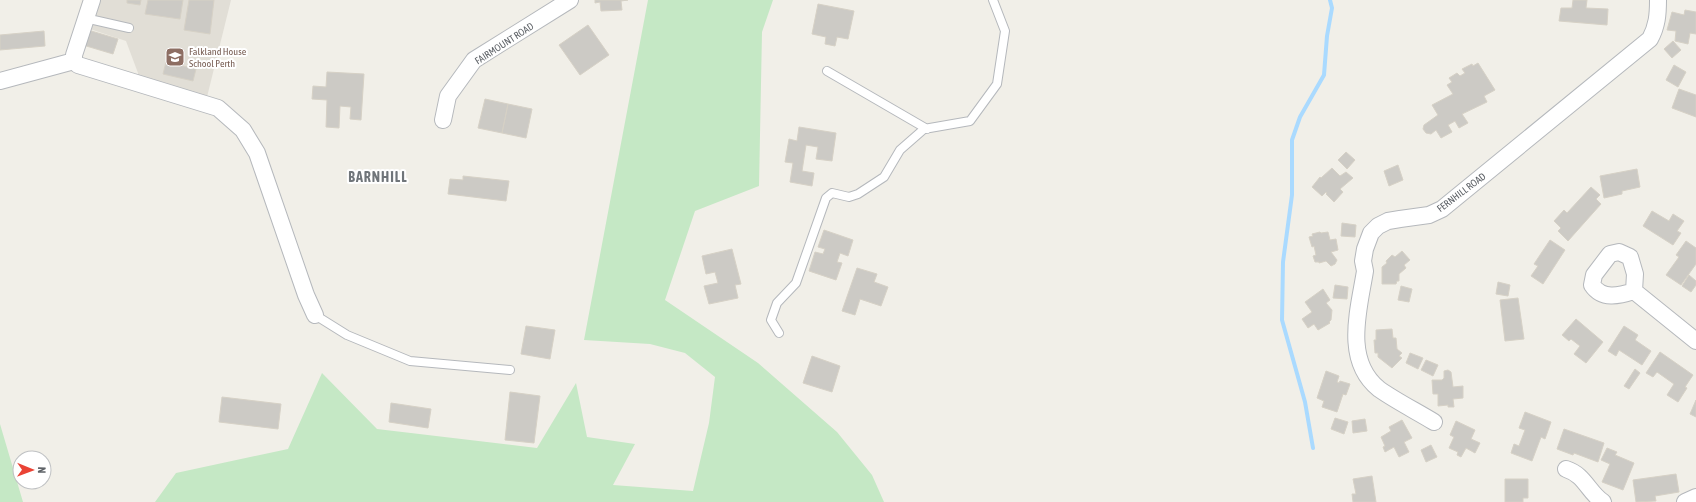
<svg xmlns="http://www.w3.org/2000/svg" width="1696" height="502" font-family="'Asap Condensed',sans-serif">
	<style>
		.education { fill: #e1ded6 }
		.green { fill: #c5e8c5 }
		.lines { fill: none; stroke-linecap: round; stroke-linejoin: round }
		.stream { stroke: #aadaff; stroke-width: 4 }
		.building { fill: #cccac5; stroke: #d6d1c6 }
		.lane-casing { stroke: #b5b8bc; stroke-width: 10 }
		.street-casing { stroke: #b5b8bc; stroke-width: 18 }
		.lane { stroke: #fff; stroke-width: 8 }
		.street { stroke: #fff; stroke-width: 16 }
		.labels { text-anchor: middle; stroke-width: 4; stroke-linejoin: round; paint-order: stroke }
		.street-label { font-size: 10px; fill: #5f6368; stroke: #fff }
		.education-label { font-size: 10px; fill: #785e54; stroke: #fff; text-anchor: start }
		.district-label { font-size: 14px; font-weight: bold; letter-spacing: 1px; fill: #70757a; stroke: #fff }
	</style>
	<rect width="100%" height="100%" fill="#f1efe8"/>
	<path class="education" d="M96 0H231L206 101 138 81V73L126 41 87 28Z"/>
	<path class="green" d="M648 0H773L762 32 759 186 695 211 665 300 758 363 837 432 872 475 884 502H155L176 473 288 449 322 373 377 429 537 448 576 383 587 437 635 444 613 485 693 491 709 423 715 377 685 353 650 344 584 340Z
		M0 424 23 502H0Z"/>
	<g class="lines">
		<path class="stream" d="M1313 448 1305 402 1282 320 1283 262 1292 195V140L1300 117 1324 75 1327 36 1332 8 1330 0"/>
	</g>
	<path class="building" d="M127 0H141L140 5 127 3Z
		M148 0H183L180 19 145 14Z
		M189 0H214L210 34 184 30Z
		M595 0H628L621 1 622 10 601 11 600 2 595 3Z
		M1573 0H1587L1586 8 1608 9 1607 25 1559 21 1561 8H1572Z
		M818 4 854 11 848 39 837 37 835 46 825 44 826 37 812 34Z
		M1685 10 1696 12V34L1690 33 1688 44 1675 41 1676 31 1667 30 1672 12 1684 15Z
		M588 25 609 55 580 75 559 45Z
		M88 30 118 39 113 54 83 45Z
		M44 31 45 46 0 50V35Z
		M1673 41 1681 50 1672 58 1664 49Z
		M166 62 196 69 193 81 163 74Z
		M1478 63 1495 90 1484 96 1487 102 1462 114 1468 123 1459 128 1455 121 1448 125 1452 132 1441 138 1436 130 1431 134 1426 133 1423 129 1424 125 1438 115 1432 105 1453 94 1447 85 1452 82 1449 78 1457 73 1460 76 1465 73 1462 69 1472 64 1473 66Z
		M1674 65 1686 72 1678 87 1666 80Z
		M327 72 364 74 361 120 350 119 351 107 340 106 339 128 326 127 327 100 312 99 313 86 326 87Z
		M1679 89 1696 95V117L1672 108Z
		M485 99 508 104 502 133 478 128Z
		M508 104 532 109 526 138 502 133Z
		M799 127 836 133 832 161 816 159 818 147 806 145 802 171 814 173 812 186 790 182 793 163 785 162 789 139 797 141Z
		M1346 152 1355 160 1347 169 1338 160Z
		M1398 165 1403 180 1389 186 1384 171Z
		M1332 168 1340 176 1346 172 1353 178 1340 189 1343 192 1334 202 1326 194 1327 193 1326 192 1322 196 1312 187 1320 177 1321 178Z
		M1637 169 1640 187 1622 191V194L1604 198 1600 176Z
		M463 176 509 181 506 201 448 194 450 179 463 180Z
		M1591 187 1600 195 1596 199 1601 204 1568 241 1558 231 1561 228 1554 221 1564 210 1567 213Z
		M1652 211 1669 221 1673 214 1684 221 1677 231 1681 233 1673 245 1643 226Z
		M1342 223 1356 225 1355 237 1341 236Z
		M824 230 853 240 848 256 840 253 837 262 842 263 836 280 809 271 815 252 823 254 825 249 818 247Z
		M1320 232 1321 233 1328 232 1330 240 1336 239 1338 250 1331 252 1337 260 1335 264 1331 266 1326 261 1319 263V262H1315L1313 256 1316 255 1314 246 1312 247 1309 237 1313 236 1312 234Z
		M1550 240 1565 250 1543 284 1531 276 1538 266 1534 264Z
		M1686 241 1696 248V264L1681 285 1666 275 1679 257 1676 255Z
		M732 249 741 284 735 285 738 298 709 304 704 286 718 283 715 272 706 274 702 256Z
		M1402 251 1410 260 1404 265 1406 268 1399 274V281H1397L1396 284H1382V267L1387 263 1386 261 1392 255 1395 257Z
		M857 268 877 274 874 282 888 287 881 306 860 299 855 315 842 311Z
		M1689 275 1696 281V285L1691 292 1682 286Z
		M1498 282 1510 285 1508 296 1496 294Z
		M1335 285 1348 287 1347 299 1333 298Z
		M1401 286 1412 289 1409 302 1398 300Z
		M1323 289 1330 300 1326 303 1332 310 1331 320 1329 322 1330 323 1318 330 1314 324 1308 328 1302 319 1312 312 1305 302Z
		M1518 298 1524 339 1505 341 1500 300Z
		M1576 319 1603 342 1586 363 1574 354 1580 346 1571 339 1569 341 1562 335Z
		M526 326 555 330 550 359 521 354Z
		M1624 326 1638 335 1635 340 1651 351 1642 365 1619 350 1616 356 1608 351Z
		M1392 329 1393 338H1396L1397 349 1402 353 1399 356 1402 358 1392 368 1378 357V353H1375L1374 340H1376V330Z
		M1660 352 1693 375 1685 387 1687 388 1678 402 1667 395 1674 384 1657 372 1653 377 1646 373Z
		M1410 353 1423 358 1418 369 1406 363Z
		M812 356 840 366 832 392 803 383Z
		M1426 360 1438 365 1433 376 1421 370Z
		M1635 369 1640 373 1629 389 1624 386Z
		M1448 370 1451 372 1453 387 1463 386V398L1453 399 1454 407H1448V405L1438 406V394H1433L1432 380H1442L1444 378V371Z
		M1326 371 1339 376 1337 382 1339 383 1340 381 1350 384 1346 395 1343 394 1337 412 1322 407 1324 401 1317 398Z
		M510 392 540 396 534 443 505 440Z
		M222 397 281 404 278 429 219 422Z
		M1696 400V417L1690 414Z
		M391 403 431 409 428 428 389 422Z
		M1525 412 1551 422 1545 439 1541 437 1532 461 1511 453 1514 444 1519 446 1525 430 1519 428Z
		M1335 418 1348 422 1344 434 1331 429Z
		M1365 419 1367 431 1353 433 1352 421Z
		M1402 420 1412 438 1404 442 1409 452 1399 457 1394 447 1385 452 1383 447 1385 446 1381 437 1391 431 1389 427Z
		M1456 421 1475 430 1471 439 1480 443 1475 453 1466 448 1461 457 1457 455 1458 452 1449 448 1454 437 1450 435Z
		M1564 429 1604 443 1598 462 1574 453 1573 455 1557 449Z
		M1431 445 1437 457 1426 462 1421 450Z
		M1607 448 1617 452 1615 455 1634 463 1623 490 1602 482 1610 464 1601 460Z
		M1676 474 1679 492 1655 496 1656 501 1636 502 1633 480Z
		M1372 476 1376 502H1353L1352 494H1356L1353 479Z
		M1505 479H1528V498H1523V502H1505Z"/>
	<g class="lines">
		<defs>
			<path id="lane" d="M85 18 129 28
				M827 71 927 129
				M315 315 347 335 410 361 510 370
				M779 333 771 320 777 303 796 283 826 198 832 193 849 197 858 194 884 177 900 150 924 129 970 121 997 84 1005 31 993 0"/>
			<path id="street" d="M92 0 74 55V61L78 65 218 108 243 130 257 153 306 295 315 315
				M0 81 74 61
				M443 120 448 96 474 60 570 0
				M1619 252 1630 257 1635 274 1634 291C1619 296 1602 300 1592 285L1594 275 1610 254Z
				M1634 291 1696 341
				M1434 422C1416 411 1396 401 1379 389 1343 360 1359 309 1365 271L1363 261 1365 249 1371 233 1378 226 1388 221 1400 219 1429 215 1442 209 1650 39C1657 26 1658 15 1658 0
				M1566 469C1585 475 1588 492 1603 502
				M1685 502 1696 497"/>
		</defs>
		<use href="#lane" class="lane-casing"/>
		<use href="#street" class="street-casing"/>
		<use href="#lane" class="lane"/>
		<use href="#street" class="street"/>
	</g>
	<defs>
		<symbol id="school-square" viewBox="-11 -11 22 22"><rect x="-9" y="-9" width="18" height="18" rx="4" fill="#8d6e63" stroke="#fff"/><path d="M0-5L7-2L0 1L-7-2ZM-4 1L0 2.5L4 1V4Q0 6-4 4Z" fill="#fff"/></symbol>
	</defs>
	<g fill-rule="evenodd">
		<use href="#school-square" x="164" y="46" width="22" height="22"/>
	</g>
	<g class="labels">
		<g class="street-label">
			<text transform="translate(504 43) rotate(-33)" y="4">FAIRMOUNT ROAD</text>
			<text transform="translate(1461 192) rotate(-37)" y="4">FERNHILL ROAD</text>
		</g>
		<g class="education-label">
			<text x="189" y="55">Falkland House<tspan x="189" dy="12">School Perth</tspan></text>
		</g>
		<g class="district-label">
			<text x="378" y="182">BARNHILL</text>
		</g>
	</g>
	<g transform="translate(32 470) rotate(91)"><circle r="19" fill="#ffffff" stroke="#bfc1c3"/>
	<path d="M0-3L7 15L0 10L-7 15Z" fill="#ea4335"/>
	<text y="-6" font-size="11" font-weight="bold" text-anchor="middle" fill="#5f6368">N</text>
	</g>
</svg>
